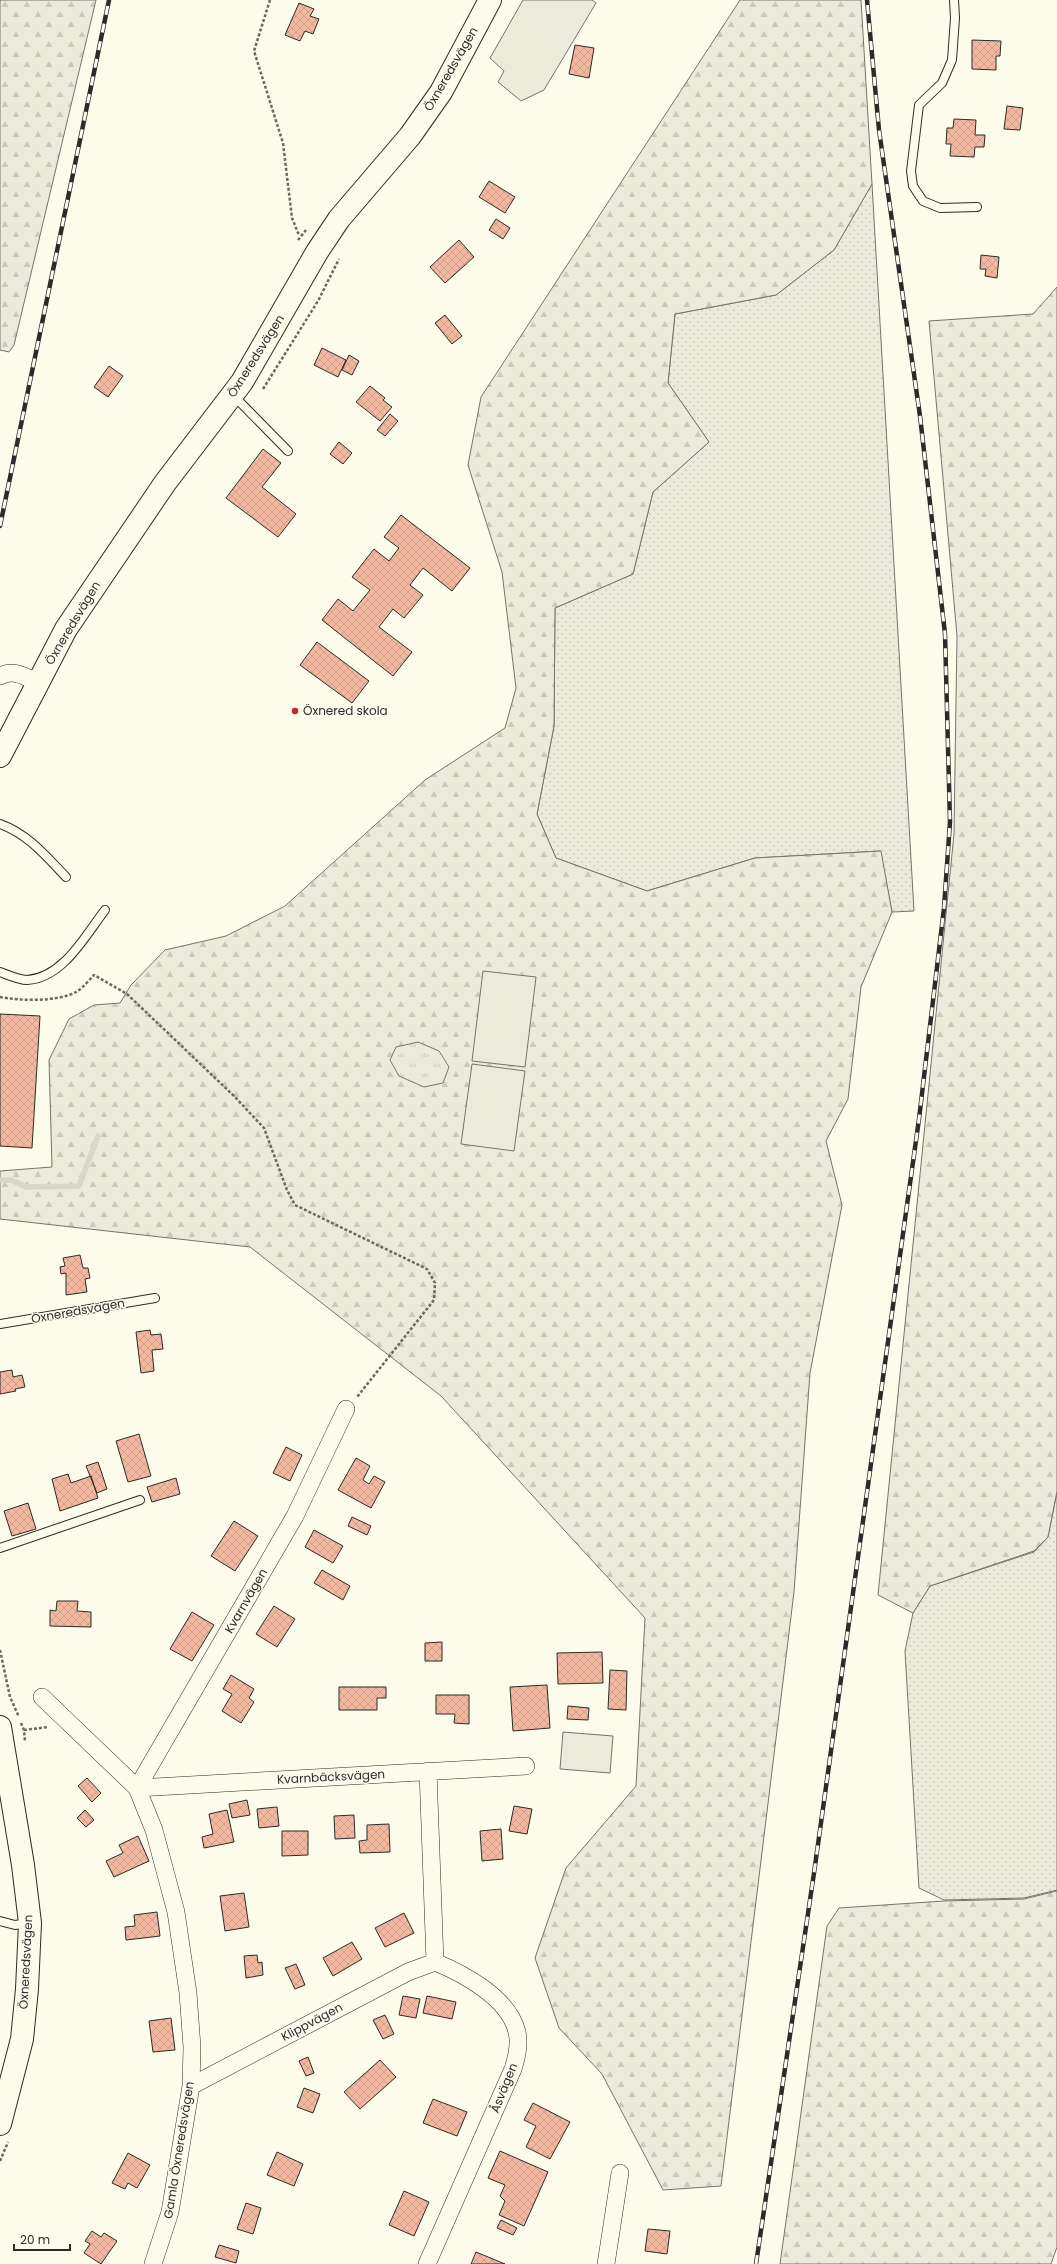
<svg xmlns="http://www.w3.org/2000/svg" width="1057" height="2264" font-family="Poppins,sans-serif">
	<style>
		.grass { fill: url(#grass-dots); stroke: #74746e }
		.forest { fill: url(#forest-firs); stroke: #74746e }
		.park { fill: url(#park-tufts); stroke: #74746e }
		.pitch { fill: #ecebdb; stroke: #74746e }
		.parking { fill: #eceadb; stroke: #74746e }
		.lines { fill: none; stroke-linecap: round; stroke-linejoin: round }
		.stream { stroke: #d8d7c9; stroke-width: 5.5 }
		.building { fill: url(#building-cross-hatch); stroke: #2b2b2b }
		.lane-casing { stroke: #2b2b2b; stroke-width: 10 }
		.street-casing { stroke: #2b2b2b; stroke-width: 18 }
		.secondary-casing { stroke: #2b2b2b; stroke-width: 24 }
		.path { stroke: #6a6964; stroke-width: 2.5; stroke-dasharray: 3 2; stroke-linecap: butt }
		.lane { stroke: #fdfbea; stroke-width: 8 }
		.street { stroke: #fdfbea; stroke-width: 17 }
		.secondary { stroke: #fdfbea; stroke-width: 22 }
		.rail-casing { stroke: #2b2b2b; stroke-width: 4.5 }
		.rail { stroke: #fdfbea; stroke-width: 3; stroke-dasharray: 9; stroke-linecap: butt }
		.poi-dot { fill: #c62828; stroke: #fdfbea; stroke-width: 1.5 }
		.labels { text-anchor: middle; stroke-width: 3; stroke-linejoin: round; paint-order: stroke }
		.street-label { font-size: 12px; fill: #2b2b2b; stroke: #fdfbea }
		.poi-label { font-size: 12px; fill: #2b2b2b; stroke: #fdfbea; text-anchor: start }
	</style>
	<defs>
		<pattern id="grass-dots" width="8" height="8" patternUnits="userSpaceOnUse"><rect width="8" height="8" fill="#ecebdb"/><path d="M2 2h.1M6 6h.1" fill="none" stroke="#cbcabc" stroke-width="1.8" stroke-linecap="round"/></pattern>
		<pattern id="forest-firs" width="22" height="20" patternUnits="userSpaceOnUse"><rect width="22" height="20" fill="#ecebdb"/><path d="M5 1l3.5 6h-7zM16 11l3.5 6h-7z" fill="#cbcabc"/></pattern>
		<pattern id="park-tufts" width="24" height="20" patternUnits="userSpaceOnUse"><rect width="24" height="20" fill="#ecebdb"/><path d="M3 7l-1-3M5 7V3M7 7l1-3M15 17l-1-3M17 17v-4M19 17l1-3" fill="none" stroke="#cbcabc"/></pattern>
		<pattern id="building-cross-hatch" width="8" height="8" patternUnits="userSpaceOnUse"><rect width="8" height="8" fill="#f2b8a0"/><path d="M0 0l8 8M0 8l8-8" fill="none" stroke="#d09e8a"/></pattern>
	</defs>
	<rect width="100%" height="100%" fill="#fdfbea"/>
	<path class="grass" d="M872 184 914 911 892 912 880 851 755 858 647 891 556 858 537 814 554 726 555 608 633 574 653 492 709 442 668 383 675 314 776 295 834 250Z
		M1057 1492V1890L1024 1898 944 1900 919 1888 905 1651 913 1613 930 1586 1034 1552 1048 1537Z"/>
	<path class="forest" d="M0 0H96L14 345 9 352 0 350Z
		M740 0H861L872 184 834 250 776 295 675 314 668 383 709 442 653 492 633 574 555 608 554 726 537 814 556 858 647 891 755 858 881 851 892 912 861 987 848 1099 826 1141 842 1205 810 1373 794 1592 721 2186 663 2190 602 2074 559 2028 535 1958 566 1868 636 1786 645 1618 441 1396 250 1247 0 1219V1171L52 1167 49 1060 69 1019 94 1005 120 1003 131 985 165 950 226 936 285 906 425 780 505 728 516 688 502 572 468 465 481 397Z
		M1057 287V1491L1048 1537 1034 1551 930 1586 913 1613 878 1595 954 834 957 636 929 321 1033 314Z
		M1057 1891V2247L1051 2264H780L827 1926 839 1908 944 1901 1024 1899Z"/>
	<path class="park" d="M418 1042 439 1051 449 1067 443 1083 424 1087 399 1076 390 1060 396 1047Z"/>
	<path class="pitch" d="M483 971 536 977 525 1067 472 1061Z
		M472 1064 525 1071 514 1151 461 1144Z"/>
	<path class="parking" d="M523 0H592L596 3 544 90 521 101 498 82 504 71 490 58Z
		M563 1732 613 1736 610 1773 560 1769Z"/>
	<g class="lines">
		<path class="stream" d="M0 1180H11L26 1187 79 1186 98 1136"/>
	</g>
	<path class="building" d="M299 3 314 9 310 16 319 19 313 34 305 31 300 41 285 35Z
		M972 40 1001 41 1000 56H996V70L972 69Z
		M575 45 594 48 589 78 569 74Z
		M1007 106 1023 108 1020 130 1004 129Z
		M954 119 976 120 975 135H985L984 147H975L974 157 950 156 951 144H946L947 128H953Z
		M489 181 515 197 505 213 479 197Z
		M496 219 510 228 503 239 489 230Z
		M459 240 474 257 445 283 430 267Z
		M981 255 999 257 997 278 985 276 986 269H980Z
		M445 315 462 336 452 344 435 323Z
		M322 348 346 360 338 377 314 365Z
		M349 355 359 361 352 375 342 370Z
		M109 366 123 376 108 397 94 387Z
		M370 386 385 398 383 400 392 407 380 421 356 402Z
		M390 414 398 421 385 436 377 430Z
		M339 442 352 453 343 464 330 454Z
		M263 449 281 463 262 487 296 514 278 537 226 498Z
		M401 515 470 568 452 591 423 568 410 585 423 595 404 618 393 609 379 627 412 652 393 676 322 620 338 599 353 611 370 590 352 577 374 549 389 561 399 548 384 537Z
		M317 642 369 681 352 703 300 665Z
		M0 1014 40 1016 32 1148 0 1146Z
		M80 1255 83 1268H88L90 1278 85 1279 87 1292 66 1295V1273L61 1274 60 1267 65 1266 63 1258Z
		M150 1330 151 1335 161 1334 163 1349 152 1350 154 1371 141 1373 136 1332Z
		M12 1370 13 1377 22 1375 25 1387 15 1389 16 1391 0 1394V1372Z
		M139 1434 151 1476 128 1482 116 1441Z
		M286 1447 302 1455 290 1481 273 1473Z
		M356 1458 370 1466 363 1480 369 1484 374 1476 385 1482 371 1508 338 1490Z
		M98 1462 107 1489 97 1493 86 1466Z
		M68 1474 71 1483 91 1476 98 1498 60 1511 52 1479Z
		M176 1478 180 1494 152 1502 147 1487Z
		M28 1503 36 1529 12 1536 4 1511Z
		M352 1517 371 1526 367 1535 348 1526Z
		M234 1521 258 1536 235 1571 211 1556Z
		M314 1530 343 1546 333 1563 305 1547Z
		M322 1570 350 1586 343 1600 314 1583Z
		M57 1601H78L77 1611 91 1612V1627L50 1626V1610L56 1611Z
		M274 1606 295 1619 277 1647 256 1634Z
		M192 1612 214 1625 192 1661 170 1649Z
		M442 1642V1661H425V1643Z
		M602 1652 603 1683 558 1684 557 1653Z
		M610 1670 627 1671 626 1710 608 1709Z
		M231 1675 254 1689 249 1698 254 1702 241 1723 222 1711 232 1694 223 1689Z
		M547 1685 550 1728 513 1731 510 1687Z
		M339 1687H386V1698H377V1710H339Z
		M436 1695H469V1724L454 1723 455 1714H436Z
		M568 1706 589 1708 588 1720 567 1719Z
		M87 1778 101 1793 92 1802 78 1786Z
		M247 1800 250 1815 232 1818 229 1804Z
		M514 1806 532 1809 527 1834 509 1831Z
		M277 1807 279 1826 259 1828 257 1809Z
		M85 1810 94 1820 86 1827 77 1818Z
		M227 1810 234 1842 204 1848 202 1837 213 1834 209 1814Z
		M354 1815 355 1838 335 1839 334 1816Z
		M389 1824 390 1852 360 1853 359 1841 367 1840V1825Z
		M501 1829 503 1859 482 1861 480 1831Z
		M282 1831H308V1855L282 1856Z
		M138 1836 149 1861 114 1877 106 1861 123 1853 119 1845Z
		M244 1893 249 1927 225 1931 220 1896Z
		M157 1912 160 1936 126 1940 125 1927 135 1926 134 1915Z
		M404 1913 414 1933 385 1947 375 1928Z
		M352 1942 362 1959 333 1976 323 1958Z
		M257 1955 258 1963 262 1962 263 1975 246 1978 244 1956Z
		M296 1964 305 1985 295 1989 285 1968Z
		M403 1996 420 1999 416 2018 399 2015Z
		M427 1996 456 2002 452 2019 423 2013Z
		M385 2015 394 2034 383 2039 373 2020Z
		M171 2018 175 2050 153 2052 149 2021Z
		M308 2057 314 2073 306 2076 299 2061Z
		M380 2060 396 2077 360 2109 344 2092Z
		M304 2088 320 2094 313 2113 297 2107Z
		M433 2099 467 2112 457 2136 423 2123Z
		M533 2103 570 2122 550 2159 526 2147 536 2126 524 2120Z
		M500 2151 548 2172 524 2226 499 2215 505 2201 500 2196 505 2185 488 2178Z
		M277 2152 303 2164 294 2186 267 2175Z
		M128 2153 150 2165 137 2188 128 2183 125 2189 112 2183Z
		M404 2191 429 2202 414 2236 389 2225Z
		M246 2203 261 2208 253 2234 237 2229Z
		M501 2220 517 2228 513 2235 497 2228Z
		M648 2229 670 2231 667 2254 645 2251Z
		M92 2231 101 2237 104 2233 117 2241 101 2264 84 2253 90 2244 85 2241Z
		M219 2245 239 2251 236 2263 215 2257Z
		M476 2252 505 2264H471Z"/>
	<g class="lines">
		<defs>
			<path id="lane" d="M954 0 955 18 952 60 942 83 919 105 911 171 913 186 923 201 940 208 977 207
				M233 395 288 451
				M0 824C28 834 46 856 66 877
				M0 972C8 975 19 980 27 980 63 978 85 936 105 910
				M0 1324 155 1298
				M0 1548 140 1500
				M0 1921 15 1925 29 1923"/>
			<path id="street" d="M0 676C14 669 24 676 37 682
				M42 1697 137 1788 154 1830 176 1912 188 1993 192 2047 191 2086 170 2212 153 2264
				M428 1771 435 1962
				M137 1788 295 1516 346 1409
				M137 1788 526 1766
				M191 2086 408 1972 435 1962
				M427 2264 513 2069C517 2057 520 2045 517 2032 509 1998 464 1974 435 1962
				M606 2264 620 2173"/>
			<path id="secondary" d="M0 756 66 629 165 483 242 382 317 252 339 219 410 136 441 92 490 0
				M0 1727 23 1865 30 1923 27 1989 22 2039 0 2124"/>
		</defs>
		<use href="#lane" class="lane-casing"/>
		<use href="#street" class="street-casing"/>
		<use href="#secondary" class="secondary-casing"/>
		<path class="path" d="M270 0 254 51 283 143 292 218 298 233 301 235
			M298 240 306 230
			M263 389 318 301 339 259
			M0 997C20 1001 58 1002 76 992 83 988 89 980 94 975L127 994 234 1096 264 1128 287 1190 295 1205 427 1269 435 1283 434 1300 357 1397
			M0 1650 10 1697 19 1717
			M21 1723 24 1730 25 1741
			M24 1730 48 1727
			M0 2161 8 2142"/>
		<use href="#lane" class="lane"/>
		<use href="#street" class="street"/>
		<use href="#secondary" class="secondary"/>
		<defs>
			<path id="rail" d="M0 526 109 0
				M756 2264 814 1873 919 1119 944 908 950 822 945 634 920 416 879 130 867 0"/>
		</defs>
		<use href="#rail" class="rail-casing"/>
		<use href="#rail" class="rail"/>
	</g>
	<circle class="poi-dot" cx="295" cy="711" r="4"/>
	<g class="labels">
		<g class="street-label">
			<text transform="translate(451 69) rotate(-60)" y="4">Öxneredsvägen</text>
			<text transform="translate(256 356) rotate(-58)" y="4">Öxneredsvägen</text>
			<text transform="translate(73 623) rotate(-59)" y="4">Öxneredsvägen</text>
			<text transform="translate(78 1311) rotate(-10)" y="4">Öxneredsvägen</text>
			<text transform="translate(246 1601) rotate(-60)" y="4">Kvarnvägen</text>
			<text transform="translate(331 1777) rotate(-3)" y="4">Kvarnbäcksvägen</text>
			<text transform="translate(26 1962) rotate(-87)" y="4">Öxneredsvägen</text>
			<text transform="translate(312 2022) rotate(-28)" y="4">Klippvägen</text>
			<text transform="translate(504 2088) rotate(-68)" y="4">Åsvägen</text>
			<text transform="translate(179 2150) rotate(-81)" y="4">Gamla Öxneredsvägen</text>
		</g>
		<g class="poi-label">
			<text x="303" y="715">Öxnered skola</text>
		</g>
	</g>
	<path d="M14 2244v6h56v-6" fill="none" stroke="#2b2b2b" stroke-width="2"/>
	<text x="20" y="2244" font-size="12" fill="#2b2b2b" stroke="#fdfbea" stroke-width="3" paint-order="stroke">20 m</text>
</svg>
